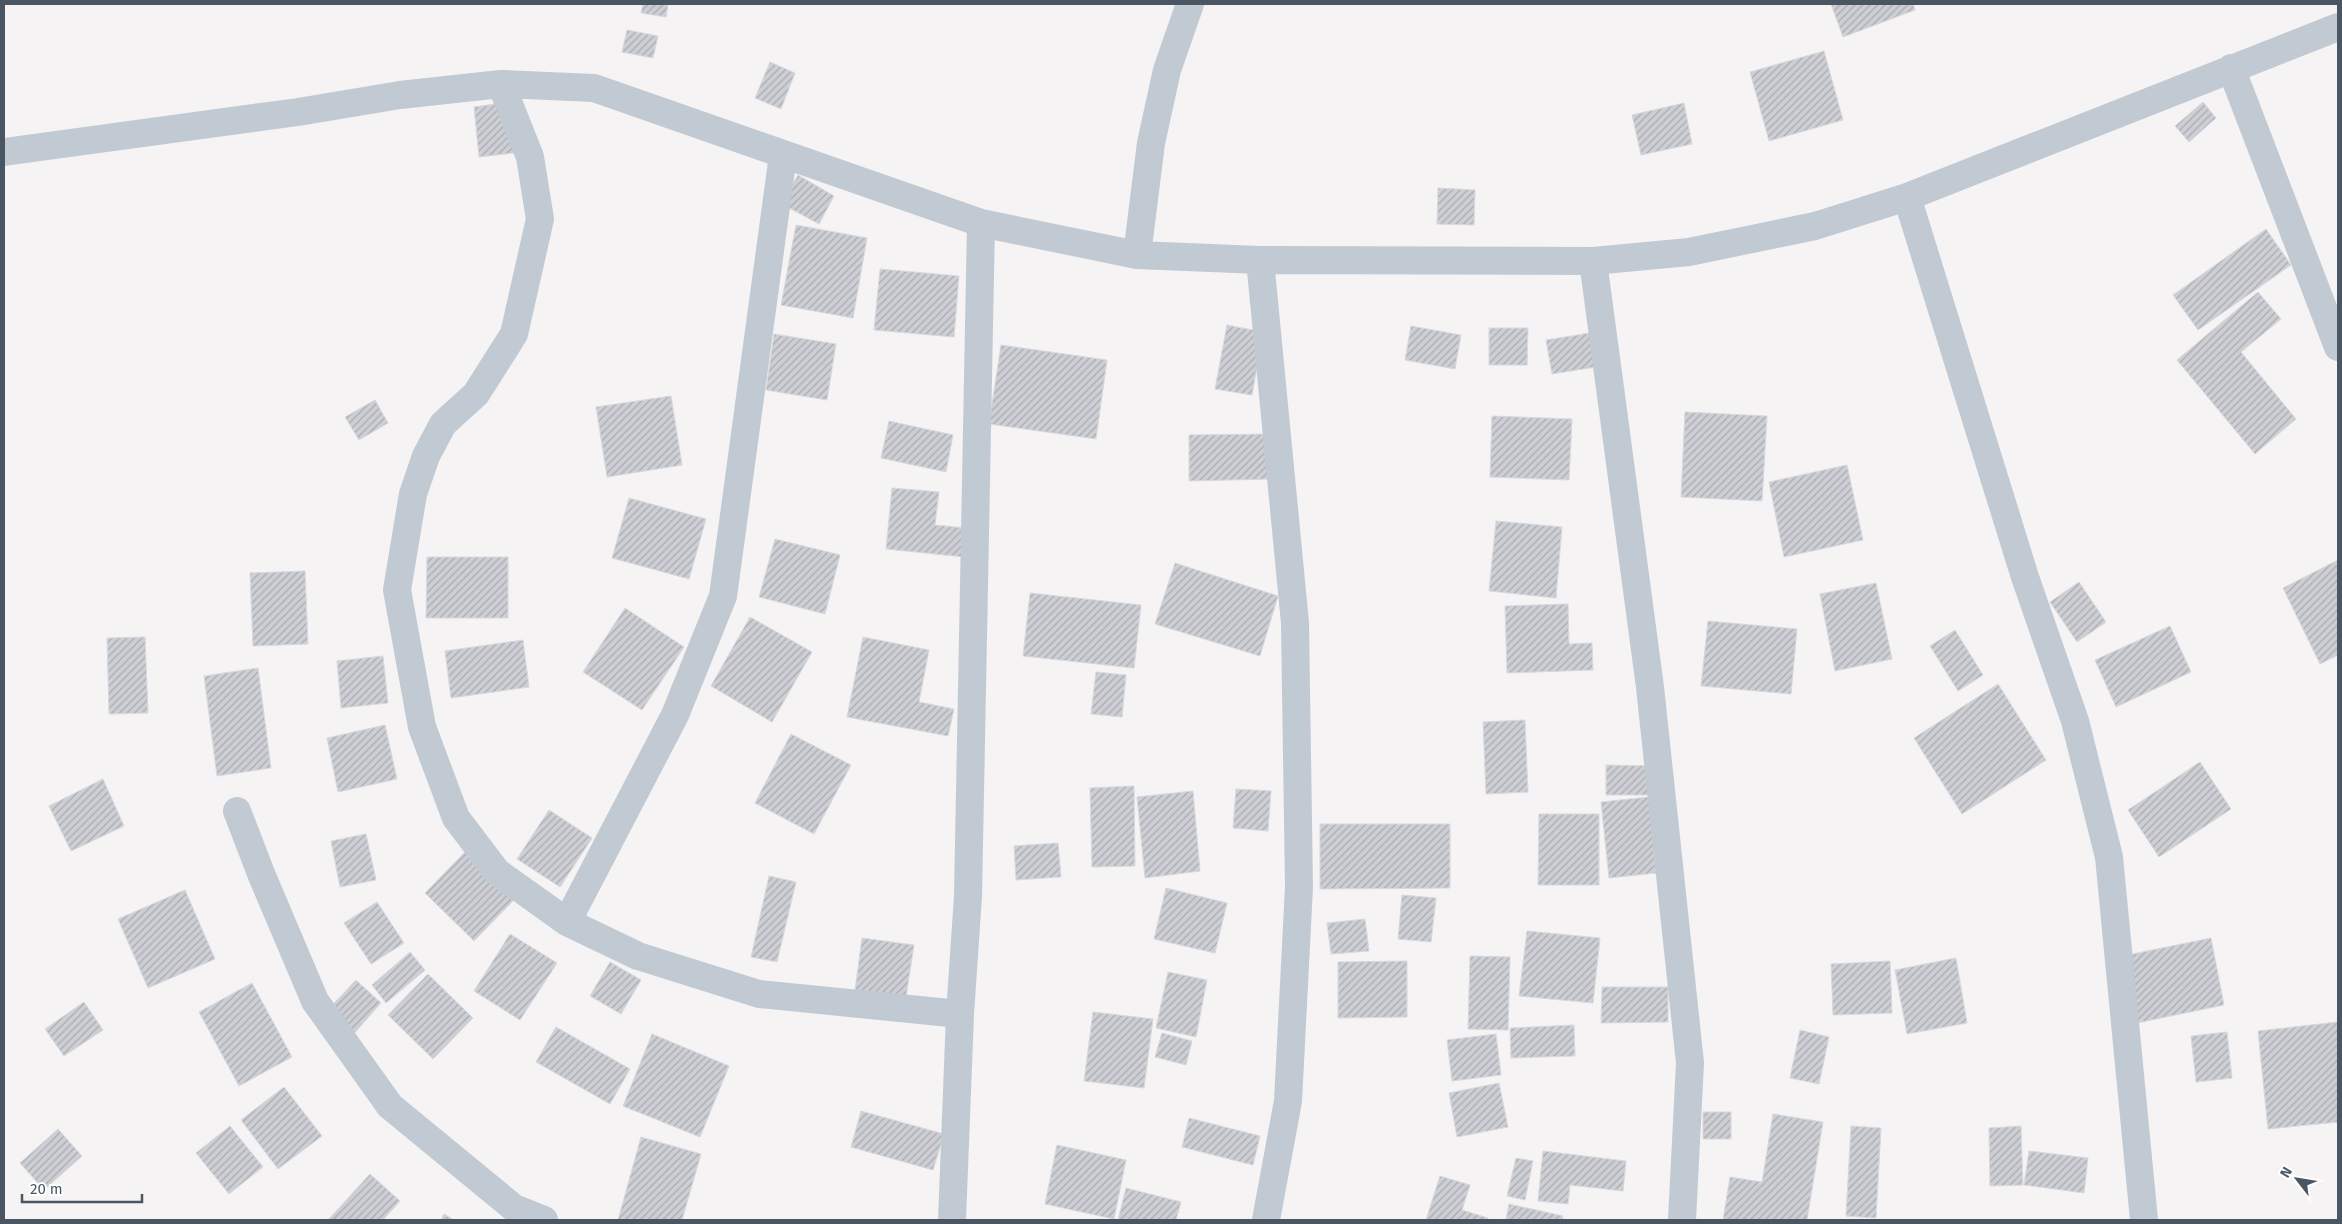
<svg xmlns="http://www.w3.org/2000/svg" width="2342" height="1224" font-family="'Fira Sans',sans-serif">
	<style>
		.building { fill: url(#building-hatch); stroke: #d7d9de }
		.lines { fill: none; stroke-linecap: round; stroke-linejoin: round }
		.minor { stroke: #c1cad2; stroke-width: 28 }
	</style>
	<defs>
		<pattern id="building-hatch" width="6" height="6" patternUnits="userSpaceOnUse" patternTransform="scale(1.25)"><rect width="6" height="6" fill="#cdcfd5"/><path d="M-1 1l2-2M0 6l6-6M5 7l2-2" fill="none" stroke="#a8abb0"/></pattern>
	</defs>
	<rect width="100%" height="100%" fill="#f5f3f3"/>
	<path class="building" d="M643 4H668L666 17 641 13Z
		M1831 4H1913L1915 10 1843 37Z
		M627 30 658 36 653 58 622 52Z
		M1824 51 1843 120 1769 141 1750 72Z
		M770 62 795 73 781 109 755 98Z
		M509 102 514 153 479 157 474 107Z
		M2203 102 2216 118 2189 142 2175 126Z
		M1684 103 1692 144 1641 155 1632 115Z
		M798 175 834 196 819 224 782 204Z
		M1438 188 1475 190 1474 225 1437 224Z
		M796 225 867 238 853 318 781 305Z
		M2266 229 2291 265 2198 330 2173 295Z
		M880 269 959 276 954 337 874 330Z
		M2258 292 2281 319 2241 352 2296 419 2255 454 2177 360Z
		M1227 325 1263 332 1252 395 1215 389Z
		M1411 326 1461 335 1455 369 1405 360Z
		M1489 328H1528L1527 365H1489Z
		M1596 332 1602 366 1552 374 1546 340Z
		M774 334 836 344 827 400 766 390Z
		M1001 345 1107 360 1096 439 989 424Z
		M671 396 682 465 607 477 596 407Z
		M375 400 388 423 359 440 345 417Z
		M1685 412 1767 416 1762 501 1681 497Z
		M1492 416 1572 419 1569 480 1490 477Z
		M889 421 953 435 946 472 881 458Z
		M1270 434V479L1189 481V435Z
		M1847 465 1863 540 1784 557 1769 482Z
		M892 488 939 492 935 525 967 528 964 557 886 549Z
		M629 498 706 519 689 579 612 558Z
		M1496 521 1562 527 1556 598 1489 591Z
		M775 539 840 555 825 614 759 597Z
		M427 557H508V618H426Z
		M2338 560V655L2320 664 2283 588Z
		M1175 563 1278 596 1260 656 1155 624Z
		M305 571 308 644 253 646 250 573Z
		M2079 582 2106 622 2077 642 2050 602Z
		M1876 583 1892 659 1835 671 1820 594Z
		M1030 593 1141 605 1134 668 1023 656Z
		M1568 604 1569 644 1592 643 1593 670 1507 673 1505 606Z
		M625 608 684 647 642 710 583 672Z
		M750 617 812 652 772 722 711 686Z
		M1708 621 1797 629 1791 694 1701 686Z
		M2170 626 2191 672 2116 707 2095 660Z
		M1955 630 1983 675 1958 691 1930 646Z
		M145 637 148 713 109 714 107 638Z
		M863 637 929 650 919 702 954 709 948 736 847 717Z
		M523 640 529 687 451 698 445 651Z
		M383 656 388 703 341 708 337 661Z
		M258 668 271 768 217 776 204 676Z
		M1096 672 1126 675 1122 717 1091 714Z
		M1998 684 2046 760 1962 814 1914 738Z
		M1525 720 1528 792 1486 794 1483 722Z
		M385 725 397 779 338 792 327 738Z
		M791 734 851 765 814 834 755 803Z
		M2200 762 2231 809 2159 857 2128 810Z
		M1606 765 1657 766 1655 795H1606Z
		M103 779 124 826 71 851 49 806Z
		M1134 786 1135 866 1092 867 1090 788Z
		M1236 789 1271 791 1268 831 1233 828Z
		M1193 791 1200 871 1145 878 1137 797Z
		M1649 797 1656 873 1609 878 1601 802Z
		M549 810 592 838 560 887 517 859Z
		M1539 814H1599V885H1538Z
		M1320 824H1450V888L1320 889Z
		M366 834 376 880 340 887 331 841Z
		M1058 843 1061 877 1016 880 1014 846Z
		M465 852 513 901 474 941 425 893Z
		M769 876 796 882 777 962 751 957Z
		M1166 888 1227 903 1215 953 1154 939Z
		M185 890 215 959 148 988 118 919Z
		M1402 895 1436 898 1431 942 1398 939Z
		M377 902 404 943 371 964 344 923Z
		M1365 919 1369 951 1331 954 1327 923Z
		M1527 931 1600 938 1593 1003 1519 996Z
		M510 934 557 963 520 1020 474 991Z
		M862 938 914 945 906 997 855 990Z
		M2211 938 2224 1005 2137 1023 2123 956Z
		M410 952 425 970 386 1003 372 985Z
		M1470 956 1510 957 1508 1030 1468 1029Z
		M1956 958 1967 1023 1907 1034 1895 970Z
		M1407 961V1017L1338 1018V962Z
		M1890 961 1892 1013 1833 1015 1831 964Z
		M610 962 641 980 621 1014 590 996Z
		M1168 972 1207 980 1196 1037 1156 1028Z
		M428 974 473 1018 433 1059 388 1015Z
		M356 980 381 1003 350 1038 324 1014Z
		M252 983 292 1057 239 1086 199 1012Z
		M1602 987H1668V1022L1601 1023Z
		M84 1002 103 1030 64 1056 45 1029Z
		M1093 1012 1153 1019 1144 1088 1084 1081Z
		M2338 1022V1122L2268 1129 2258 1031Z
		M1574 1025 1575 1056 1511 1058 1510 1028Z
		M556 1027 630 1069 610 1104 536 1062Z
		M1800 1030 1829 1037 1819 1084 1790 1078Z
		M2227 1032 2232 1078 2196 1082 2191 1036Z
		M1162 1033 1192 1041 1186 1065 1155 1057Z
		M652 1034 729 1066 700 1137 623 1106Z
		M1496 1034 1501 1075 1452 1081 1447 1040Z
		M1499 1083 1508 1127 1457 1137 1449 1093Z
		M284 1087 322 1136 278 1169 241 1120Z
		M861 1111 944 1134 933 1170 851 1147Z
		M1703 1112H1731V1139H1703Z
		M1773 1114 1823 1122 1807 1220H1723L1730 1177 1762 1182Z
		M1189 1118 1260 1136 1253 1165 1182 1147Z
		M230 1126 263 1167 229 1194 196 1153Z
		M1851 1126 1881 1128 1876 1218 1846 1216Z
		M2021 1126 2023 1185 1990 1186 1989 1128Z
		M58 1129 82 1156 44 1190 20 1163Z
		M641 1137 701 1154 682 1220H618Z
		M1057 1145 1126 1160 1114 1219 1045 1204Z
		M1543 1151 1626 1161 1623 1191 1570 1185 1568 1204 1538 1201Z
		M2029 1151 2088 1158 2084 1193 2024 1185Z
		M1516 1158 1533 1161 1525 1200 1507 1196Z
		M370 1174 400 1201 383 1220H328Z
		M1440 1176 1470 1185 1462 1210 1488 1218V1220H1426Z
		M1126 1188 1181 1202 1176 1220H1118Z
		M1509 1204 1563 1216 1562 1220H1506Z
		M444 1214 454 1220H441Z"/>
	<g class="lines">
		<path class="minor" d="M2231 68 2338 347
			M501 84 530 157 540 219 514 334 476 394 443 424 426 456 413 494 397 590 422 727 456 818 497 872 567 922 638 956 759 994 960 1014
			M4 152 298 112 400 95 501 84 594 88 981 223 1137 255 1260 260 1593 261 1689 252 1815 226 1907 197 2338 27
			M1907 197 2025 577 2075 721 2109 857 2144 1220
			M1137 255 1151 143 1167 70 1190 4
			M1260 260 1295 623 1299 887 1288 1101 1266 1220
			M1593 261 1650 687 1690 1063 1682 1220
			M237 811 262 876 315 1001 390 1106 514 1208 544 1220
			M567 922 675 715 723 596 783 155
			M952 1220 960 1014 968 896 981 223"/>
	</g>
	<rect width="2342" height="1224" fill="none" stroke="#4a5661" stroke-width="10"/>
	<g transform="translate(2297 1179) rotate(301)" stroke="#ffffff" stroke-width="4" paint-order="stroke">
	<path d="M0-4L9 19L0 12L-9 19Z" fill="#4a5661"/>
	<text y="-8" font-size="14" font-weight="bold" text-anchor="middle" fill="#4a5661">N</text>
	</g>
	<path d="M22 1194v8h120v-8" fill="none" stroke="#4a5661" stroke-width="2.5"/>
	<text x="30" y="1194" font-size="15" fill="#4a5661" stroke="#ffffff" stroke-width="4" paint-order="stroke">20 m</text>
</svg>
